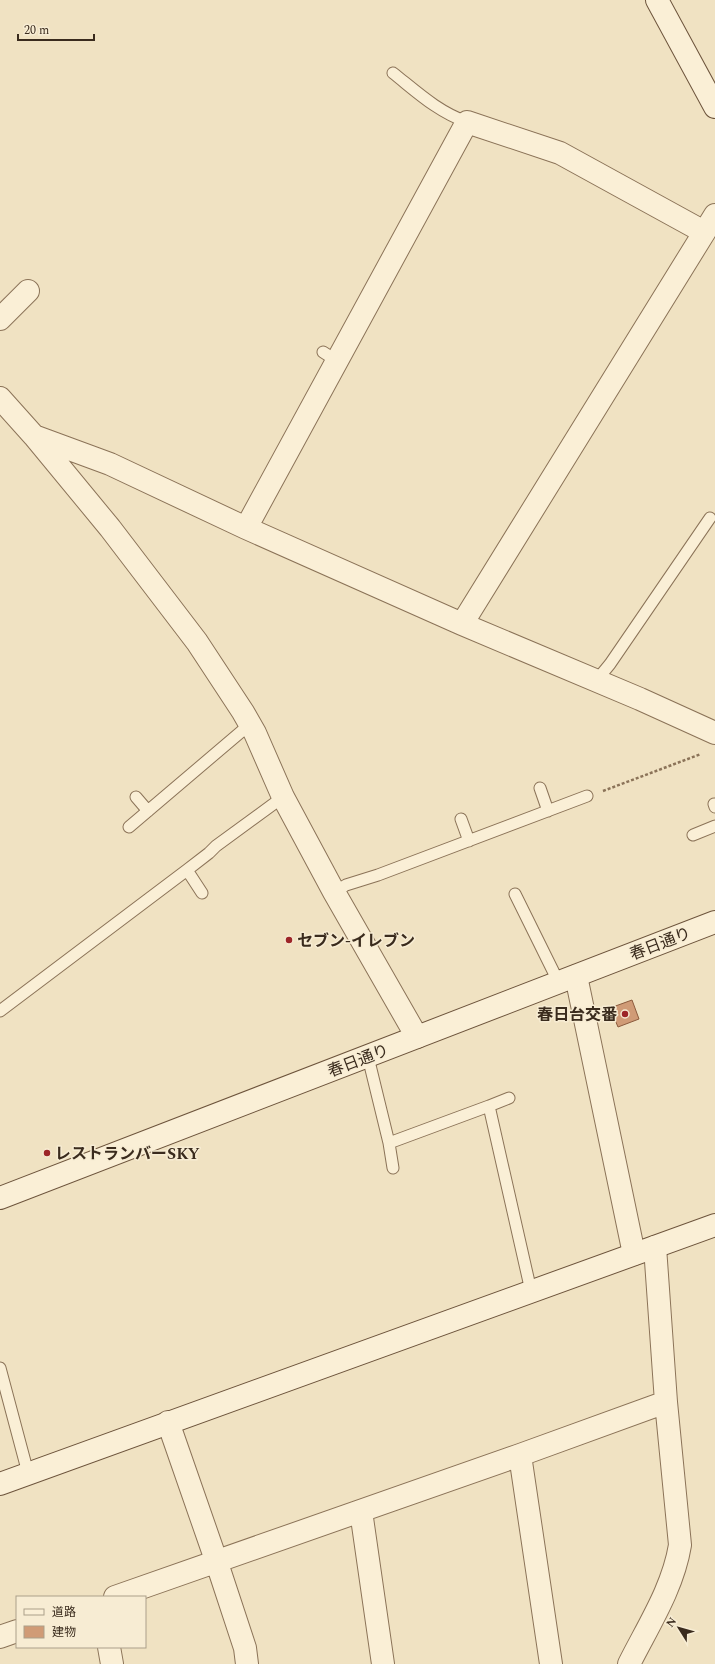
<svg xmlns="http://www.w3.org/2000/svg" width="715" height="1664" font-family="Spectral,'Noto Sans JP',serif">
	<style>
		.building { fill: #d09b76; stroke: #8c5b3d }
		.lines { fill: none; stroke-linecap: round; stroke-linejoin: round }
		.lane-casing { stroke: #8b7358; stroke-width: 13 }
		.street-casing { stroke: #8b7358; stroke-width: 24 }
		.secondary-casing { stroke: #6d543c; stroke-width: 24 }
		.path { stroke: #8b7358; stroke-width: 2.5; stroke-dasharray: 3 2; stroke-linecap: butt }
		.lane { stroke: #faefd6; stroke-width: 11 }
		.street { stroke: #faefd6; stroke-width: 22 }
		.secondary { stroke: #faefd6; stroke-width: 22 }
		.poi-dot { fill: #9d2527; stroke: #f7ecd3; stroke-width: 1.5 }
		.labels { text-anchor: middle; stroke-width: 3; stroke-linejoin: round; paint-order: stroke }
		.poi-label { font-size: 16px; font-weight: bold; fill: #3a2b1d; stroke: #f7ecd3; text-anchor: start }
		.street-label { font-size: 16px; fill: #3a2b1d; stroke: #f7ecd3 }
	</style>
	<rect width="100%" height="100%" fill="#f0e2c2"/>
	<path class="building" d="M632 1000 639 1019 618 1027 610 1008Z"/>
	<g class="lines">
		<defs>
			<path id="lane" d="M393 73C417 92 438 112 467 122
				M323 352 337 361
				M596 681 610 664 710 518
				M540 788 548 811
				M136 797 148 811
				M714 804 715 807
				M461 819 469 841
				M129 827 249 725
				M693 835 715 826
				M187 870 202 893
				M334 892 346 885 378 875 587 796
				M515 894 559 983
				M0 1011 187 870 209 853 216 846 283 797
				M368 1057 389 1143 489 1106 531 1291
				M489 1106 509 1098
				M389 1143 393 1168
				M0 1368 28 1473"/>
			<path id="street" d="M0 319 28 291
				M0 398 34 436 110 464 246 528 462 624 640 699 715 733
				M35 437 110 528 197 642 243 712 255 733 283 797 334 892 417 1037
				M246 528 467 122 560 153 704 232
				M462 624 715 215
				M576 976 634 1254
				M168 1422 216 1560 245 1648 247 1664
				M520 1455 551 1664
				M361 1511 383 1664
				M115 1597 520 1455 666 1402 655 1247
				M0 1637 17 1631
				M109 1647 112 1664
				M629 1664C648 1626 673 1588 680 1545L666 1402"/>
			<path id="secondary" d="M657 0 715 107
				M0 1198 715 922
				M0 1484 715 1225"/>
		</defs>
		<use href="#lane" class="lane-casing"/>
		<use href="#street" class="street-casing"/>
		<use href="#secondary" class="secondary-casing"/>
		<path class="path" d="M603 791 701 754"/>
		<use href="#lane" class="lane"/>
		<use href="#street" class="street"/>
		<use href="#secondary" class="secondary"/>
	</g>
	<g class="poi-dot">
		<circle cx="289" cy="940" r="4"/>
		<circle cx="625" cy="1014" r="4"/>
		<circle cx="47" cy="1153" r="4"/>
	</g>
	<g class="labels">
		<g class="poi-label">
			<text x="297" y="946">セブン-イレブン</text>
			<text x="617" y="1020" text-anchor="end">春日台交番</text>
			<text x="55" y="1159">レストランバーSKY</text>
		</g>
		<g class="street-label">
			<text transform="translate(660 943) rotate(-21)" y="6">春日通り</text>
			<text transform="translate(358 1060) rotate(-21)" y="6">春日通り</text>
		</g>
	</g>
	<rect x="16" y="1596" width="130" height="52" fill="#f7ecd3" stroke="#ab9f8a"/>
	<rect x="24" y="1609" width="20" height="6" fill="#faefd6" stroke="#ab9f8a"/>
	<text x="52" y="1616" font-size="12" fill="#3a2b1d">道路</text>
	<rect x="24" y="1626" width="20" height="12" fill="#d09b76" stroke="#ab9f8a"/>
	<text x="52" y="1636" font-size="12" fill="#3a2b1d">建物</text>
	<g transform="translate(679 1628) rotate(307)" stroke="#f7ecd3" stroke-width="3" paint-order="stroke">
	<path d="M0-3L7 15L0 10L-7 15Z" fill="#3a2b1d"/>
	<text y="-6" font-size="11" font-weight="bold" text-anchor="middle" fill="#3a2b1d">N</text>
	</g>
	<path d="M18 34v6h76v-6" fill="none" stroke="#3a2b1d" stroke-width="2"/>
	<text x="24" y="34" font-size="12" fill="#3a2b1d" stroke="#f7ecd3" stroke-width="3" paint-order="stroke">20 m</text>
</svg>
